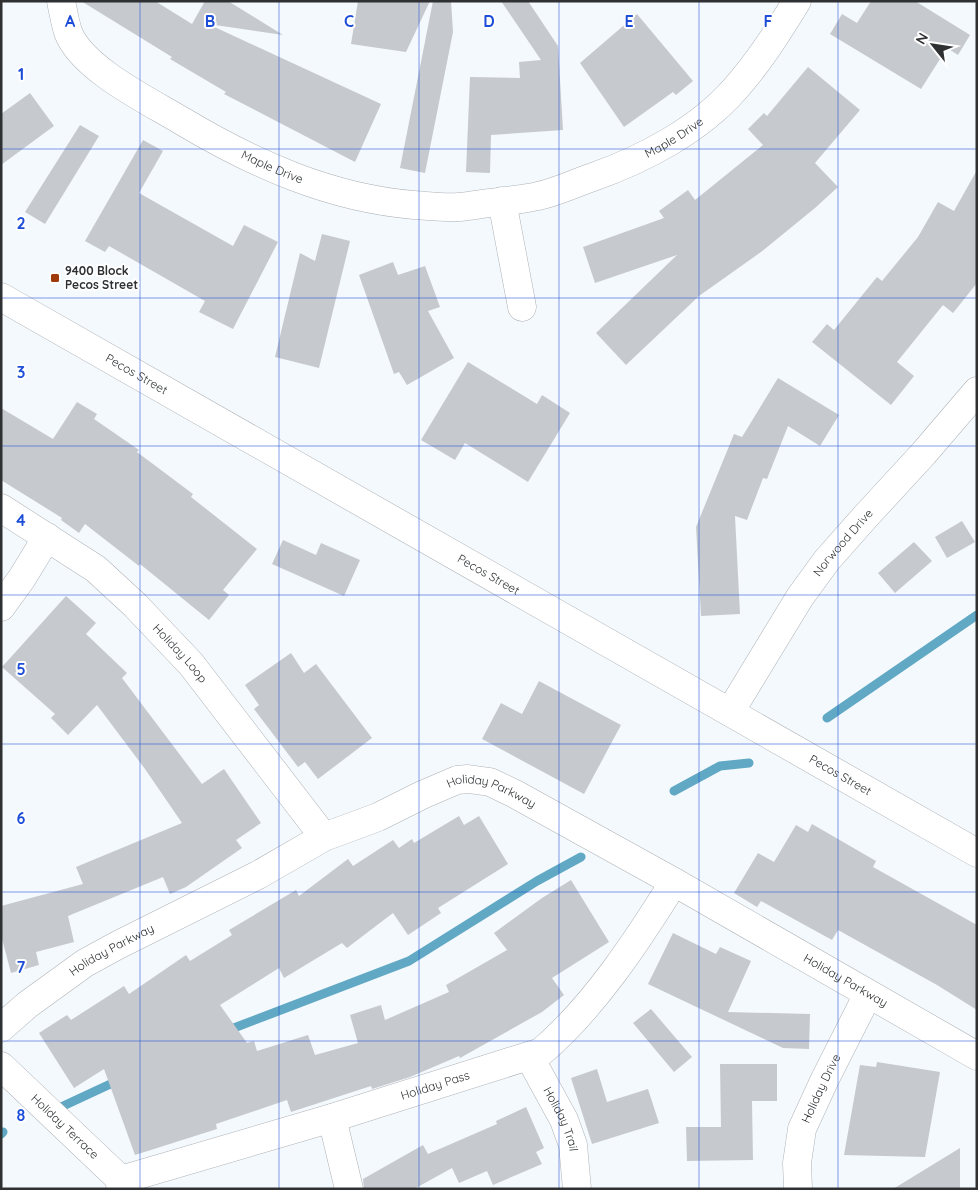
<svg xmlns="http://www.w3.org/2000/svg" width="978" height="1190" font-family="Quicksand,sans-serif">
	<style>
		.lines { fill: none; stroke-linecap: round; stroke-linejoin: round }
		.stream { stroke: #60a8c3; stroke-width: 9 }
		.building { fill: #c6cace }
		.minor-casing { stroke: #aeb2b6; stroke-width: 29 }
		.minor { stroke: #fff; stroke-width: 28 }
		.grid { fill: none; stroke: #1d4ed8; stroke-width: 1; stroke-opacity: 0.55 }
		.poi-dot { fill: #9f3a0b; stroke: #fff; stroke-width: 2 }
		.labels { text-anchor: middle; stroke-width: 4; stroke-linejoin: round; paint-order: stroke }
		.street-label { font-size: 12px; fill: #2e3032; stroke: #fff }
		.poi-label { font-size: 12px; font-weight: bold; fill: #2e3032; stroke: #fff; text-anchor: start }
		.grid-label { font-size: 16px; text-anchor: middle; font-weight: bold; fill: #1d4ed8; stroke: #fff; stroke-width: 4; stroke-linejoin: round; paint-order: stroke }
	</style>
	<rect width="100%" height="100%" fill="#f4f9fd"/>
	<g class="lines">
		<path class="stream" d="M827 718 977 615
			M674 791 720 766 749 763
			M226 1031 409 961 537 881 581 857
			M61 1107 119 1080
			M1 1134 3 1132"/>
	</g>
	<path class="building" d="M81 1H155L192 24 205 1H228L283 35 208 24 381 104 355 162 224 94 226 92 170 59 172 57Z
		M358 1H430L406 52 351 44Z
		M433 1H451L453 32 425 173 400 168Z
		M501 1H528L558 46 563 130 491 135 490 173 466 172 470 77 520 78 519 62 541 60Z
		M871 1H915L970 35 958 55 947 48 921 89 830 34 842 14 857 23Z
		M637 14 693 81 676 95 673 92 624 127 580 63Z
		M808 67 860 110 815 163 838 187 815 208 761 252 699 296 626 365 596 333 677 255 595 283 583 247 664 218 659 211 688 190 695 200 763 145 748 129 764 113 767 116Z
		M30 93 54 126 1 165V114Z
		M80 125 99 136 45 224 25 212Z
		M143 140 163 151 139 193 233 246 244 225 278 242 233 329 199 312 205 301 109 246 105 252 85 241Z
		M977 170V283L953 313 943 305 897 362 914 376 891 405 812 342 827 324 834 330 877 277 882 281 918 237 938 202 954 211Z
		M322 234 350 241 319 368 275 357 300 253 315 261Z
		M393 262 398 275 425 266 440 307 428 311 454 358 407 385 399 372 394 374 359 275Z
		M468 362 537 404 542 395 570 413 528 482 465 443 455 460 421 440Z
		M778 378 839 415 820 446 788 426 767 479 763 478 747 520 735 516 740 614 701 616 696 527 734 434 742 437Z
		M77 402 97 414 94 419 139 450 137 452 193 494 191 497 257 549 223 590 229 595 209 620 140 564 139 566 85 524 79 533 61 520 62 518 1 480V408L53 439Z
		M962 521 975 542 947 558 935 537Z
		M283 540 316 555 321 543 360 560 344 596 272 564Z
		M914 542 932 561 895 593 878 573Z
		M66 596 96 623 86 634 127 673 122 678 202 784 224 769 261 823 236 840 242 848 186 887 170 894 163 877 68 916 74 942 36 952 39 965 11 973 1 935V906L83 884 76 867 182 823 145 769 97 705 68 735 51 718 55 714 2 667Z
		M291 653 304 673 316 664 372 738 318 779 305 762 298 767 254 709 259 705 245 685Z
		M539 681 621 725 584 794 482 739 501 703 522 714Z
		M459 816 464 825 479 816 508 864 438 908 441 913 408 935 393 913 347 948 342 943 284 978 279 968 220 1005 247 1043 254 1041 257 1051 308 1035 315 1055 358 1043 350 1015 381 1005 385 1020 449 992 446 985 507 950 494 933 542 898 571 880 609 942 552 978 564 995 542 1012 460 1058 459 1056 410 1077 372 1089 371 1086 291 1112 287 1100 216 1124 217 1129 135 1155 104 1069 74 1088 39 1033 67 1015 71 1020 124 986 129 994 186 955 190 961 232 935 229 930 296 890 299 896 348 859 353 866 393 840 399 848 412 839 414 843Z
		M812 824 876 861 873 867 977 925V1010L937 985 838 930 832 940 761 901 757 907 734 893 758 853 774 862 796 825 808 832Z
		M673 933 716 954 720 947 751 961 728 1012 810 1014 809 1049 783 1048 648 984Z
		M651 1009 692 1057 674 1072 633 1023Z
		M877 1062 940 1072 925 1157 844 1155 860 1065 876 1067Z
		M720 1064H777V1101H752L753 1160 687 1161 686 1127H721Z
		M597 1069 607 1102 648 1089 659 1123 592 1144 571 1078Z
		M526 1107 544 1148 536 1152 542 1164 493 1185 487 1171 459 1183 452 1168 414 1189H364L363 1179 423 1145 428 1154 497 1124 496 1121Z
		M960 1148V1189H893Z"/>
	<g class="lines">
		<defs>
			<g id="minor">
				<path id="s1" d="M61 1C63 11 65 22 68 32 82 69 149 101 182 121 254 164 330 198 414 205 429 206 444 208 459 207 472 206 485 203 499 202 512 200 526 199 538 196 557 192 575 183 593 177 644 159 699 130 735 89 759 62 778 32 797 1"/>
				<path d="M502 201 522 307"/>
				<path id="s2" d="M1 297 977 853"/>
				<path id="s3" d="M1 508 96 569 135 605 191 664 324 837"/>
				<path d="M1 607 22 578 47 537"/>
				<path id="s4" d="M730 712 800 597 827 560 866 516 924 453 977 391"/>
				<path id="s5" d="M1 1028 27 1005 85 963 118 945 258 875 324 837 378 817 422 795 457 780 468 779 490 782 515 794 674 882 977 1056"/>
				<path id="s6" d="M529 1056 564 1120 573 1145 577 1189"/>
				<path id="s7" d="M1 1066 121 1180 120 1189"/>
				<path d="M332 1118 349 1189"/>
				<path id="s8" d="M121 1180 332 1118 541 1052C594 1007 637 941 674 882"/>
				<path id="s9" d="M798 1189 797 1163 802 1129 824 1081 868 994"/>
			</g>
		</defs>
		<use href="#minor" class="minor-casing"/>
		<use href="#minor" class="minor"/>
	</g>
	<path class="grid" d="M140 1V1189M279 1V1189M419 1V1189M559 1V1189M699 1V1189M838 1V1189M1 149H977M1 298H977M1 446H977M1 595H977M1 744H977M1 892H977M1 1041H977"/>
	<rect class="poi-dot" x="50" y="273" width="10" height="10" rx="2.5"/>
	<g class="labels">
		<g class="street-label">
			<text dy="4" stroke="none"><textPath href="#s1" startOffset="701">Maple Drive</textPath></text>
			<text dy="4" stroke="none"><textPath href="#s1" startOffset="280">Maple Drive</textPath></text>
			<text dy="4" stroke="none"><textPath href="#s2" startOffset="156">Pecos Street</textPath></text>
			<text dy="4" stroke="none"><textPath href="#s4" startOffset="204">Norwood Drive</textPath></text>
			<text dy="4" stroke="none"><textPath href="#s2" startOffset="561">Pecos Street</textPath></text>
			<text dy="4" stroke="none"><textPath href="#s3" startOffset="232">Holiday Loop</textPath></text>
			<text dy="4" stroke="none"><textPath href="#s2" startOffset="966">Pecos Street</textPath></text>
			<text dy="4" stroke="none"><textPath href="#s5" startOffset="558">Holiday Parkway</textPath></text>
			<text dy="4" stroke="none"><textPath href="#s5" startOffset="136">Holiday Parkway</textPath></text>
			<text dy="4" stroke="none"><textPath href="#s5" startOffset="962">Holiday Parkway</textPath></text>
			<text dy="4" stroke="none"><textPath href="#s8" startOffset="328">Holiday Pass</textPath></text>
			<text dy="4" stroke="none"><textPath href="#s9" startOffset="105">Holiday Drive</textPath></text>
			<text dy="4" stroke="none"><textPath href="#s6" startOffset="71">Holiday Trail</textPath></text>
			<text dy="4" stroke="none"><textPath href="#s7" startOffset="88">Holiday Terrace</textPath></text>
		</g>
		<g class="poi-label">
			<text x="65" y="275">9400 Block<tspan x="65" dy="14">Pecos Street</tspan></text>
		</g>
	</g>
	<g class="grid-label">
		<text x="70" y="27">A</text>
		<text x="210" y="27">B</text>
		<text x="349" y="27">C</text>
		<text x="489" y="27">D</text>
		<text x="629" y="27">E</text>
		<text x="768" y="27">F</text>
		<text x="21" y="80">1</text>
		<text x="21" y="229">2</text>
		<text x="21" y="378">3</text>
		<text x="21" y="526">4</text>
		<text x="21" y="675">5</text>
		<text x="21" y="824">6</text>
		<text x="21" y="973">7</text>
		<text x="21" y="1121">8</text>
	</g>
	<rect width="978" height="1190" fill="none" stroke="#2e3032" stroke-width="5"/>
	<g transform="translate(933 45) rotate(300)" stroke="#ffffff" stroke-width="4" paint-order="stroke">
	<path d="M0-4L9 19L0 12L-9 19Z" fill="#2e3032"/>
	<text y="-8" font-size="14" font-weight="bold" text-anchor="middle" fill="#2e3032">N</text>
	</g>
</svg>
